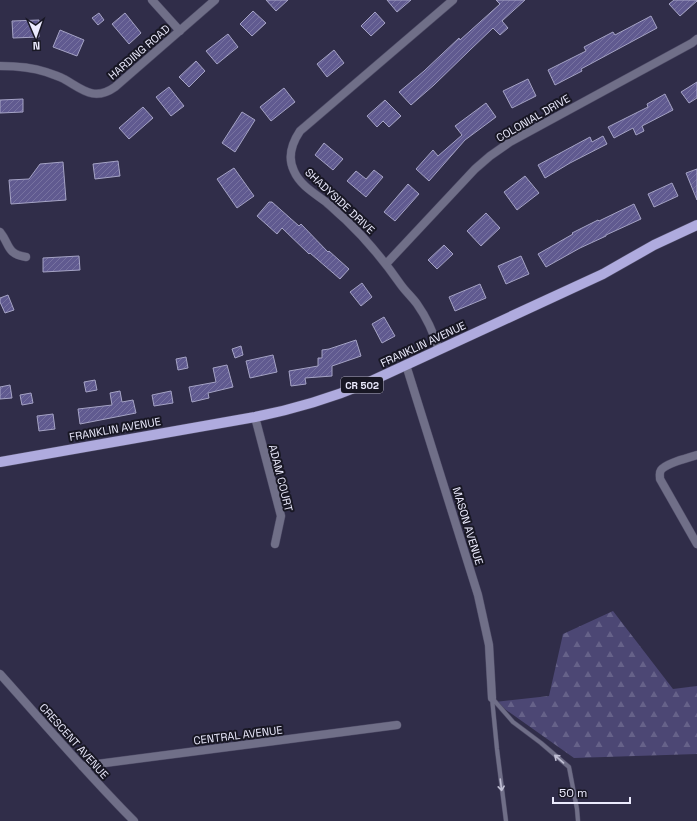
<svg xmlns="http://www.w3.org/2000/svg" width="697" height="821" font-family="'Space Grotesk',sans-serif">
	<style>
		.forest { fill: url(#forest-firs) }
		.building { fill: url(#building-hatch); stroke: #a5a3c5 }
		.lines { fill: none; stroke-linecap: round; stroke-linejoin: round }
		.lane-casing { stroke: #4e4b66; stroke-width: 5 }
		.street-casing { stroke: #4e4b66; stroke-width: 9 }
		.primary-casing { stroke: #4e4b66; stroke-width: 11 }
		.lane { stroke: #706f88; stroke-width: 4 }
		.street { stroke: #706f88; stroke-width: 8 }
		.primary { stroke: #afabde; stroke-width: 10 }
		.oneway { stroke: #c0bfd4 }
		.labels { text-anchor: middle; stroke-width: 4; stroke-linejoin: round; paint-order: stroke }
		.shield { fill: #181724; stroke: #acabbc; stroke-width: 1 }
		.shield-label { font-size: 10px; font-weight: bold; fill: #ebeafd }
		.street-label { font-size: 11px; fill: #ebeafd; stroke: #181724 }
	</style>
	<defs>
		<pattern id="forest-firs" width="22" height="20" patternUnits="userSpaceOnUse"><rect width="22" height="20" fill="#4c4774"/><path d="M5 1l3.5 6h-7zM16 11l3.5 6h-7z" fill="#666289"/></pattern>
		<pattern id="building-hatch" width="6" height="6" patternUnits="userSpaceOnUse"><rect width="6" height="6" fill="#605a90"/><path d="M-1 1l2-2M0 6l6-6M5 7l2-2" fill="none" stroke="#7772a0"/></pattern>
	</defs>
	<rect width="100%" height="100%" fill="#302d49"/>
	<path class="forest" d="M613 611 673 689 697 686V754L574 758 495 702 549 696 563 634Z"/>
	<path class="building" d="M266 0H288L276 11Z
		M387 0H411L397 12Z
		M496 0H525L502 21 508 28 500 35 493 28 470 50 434 85 411 105 399 92 424 71 459 38 460 40 500 4Z
		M674 0H697V1L680 16 669 4Z
		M253 11 266 23 252 36 240 24Z
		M375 12 385 23 371 36 361 26Z
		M99 13 104 20 98 25 92 18Z
		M125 13 141 33 129 44 112 24Z
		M651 16 657 28 581 69 582 71 555 85 548 70 586 51 584 47 613 32 615 35Z
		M39 20V37L13 38 12 21Z
		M60 30 84 40 77 56 53 47Z
		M228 34 238 47 217 64 206 51Z
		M334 50 344 63 327 77 317 64Z
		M196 61 205 71 189 87 179 77Z
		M528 79 536 96 512 108 503 91Z
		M697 82V98L689 103 681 92Z
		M169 87 184 106 171 116 156 97Z
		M284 88 295 102 271 121 260 107Z
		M665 94 673 110 642 126 644 131 636 135 633 128 614 138 608 127 648 107 647 104Z
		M23 99V112L0 113V100Z
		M385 100 401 116 389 127 383 121 377 127 367 116Z
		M486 103 496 117 465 140 429 181 416 169 433 150 438 156 462 135 455 126Z
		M143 107 153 118 129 139 119 128Z
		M242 112 255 120 235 152 222 143Z
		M603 136 607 144 570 163 545 178 538 165 590 137 592 142Z
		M324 143 343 159 333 170 315 155Z
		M118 161 120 176 95 179 93 164Z
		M63 162 66 200 11 204 9 180 29 179 40 164Z
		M234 168 254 196 237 208 217 179Z
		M697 169V200L686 173Z
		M374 170 383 177 366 197 347 181 356 171 366 179Z
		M525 176 539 193 517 210 504 192Z
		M672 183 678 196 654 207 648 194Z
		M408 184 419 194 395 221 384 212Z
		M269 202H272L299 226 301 224 328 252 329 251 349 269 340 279 310 253 309 254 282 228 277 234 257 216Z
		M634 204 641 219 606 235V236L580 248 546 267 538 254 573 234 572 233 598 220 599 221Z
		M486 213 500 228 481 246 467 231Z
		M444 245 453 254 437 269 428 260Z
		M79 256 80 270 43 272V258Z
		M521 256 529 274 506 284 498 266Z
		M362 283 372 297 361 306 350 292Z
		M480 284 486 298 455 311 449 297Z
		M8 295 14 310 5 313 0 302V298Z
		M384 317 395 336 382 343 372 324Z
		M356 340 361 356 332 366V376L305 378 306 384 291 386 289 371 318 366V358H322V350L329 349Z
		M241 346 243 355 235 358 232 349Z
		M273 355 277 372 250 378 246 361Z
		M186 357 188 368 178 370 176 359Z
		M227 365 233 387 208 393 209 398 192 402 189 387 216 382 213 368Z
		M95 380 97 390 86 392 84 382Z
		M10 385 12 398 0 399V387Z
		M120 391 122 402 133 400 136 413 80 424 78 409 112 405 110 393Z
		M171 391 173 403 154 406 152 395Z
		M31 393 33 403 22 405 20 395Z
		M53 414 55 429 39 431 37 416Z"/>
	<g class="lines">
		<defs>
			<path id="lane" d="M506 821 497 749 492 698 513 722 541 743 569 767 577 809 578 821"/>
			<path id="street" d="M152 0 180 31
				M0 66C16 66 31 67 46 72 52 74 58 76 64 79 82 89 94 102 115 87L215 0
				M0 232C10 244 6 254 26 257
				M386 264 475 169 490 156 510 142 692 43 697 39
				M439 350C434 334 427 318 417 304 412 297 406 292 401 285 385 262 367 240 346 220 339 214 333 208 326 202 314 193 300 185 294 171 287 157 292 143 300 131L453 0
				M406 365 478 595 489 645 492 698
				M255 417 281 516 275 544
				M697 455C688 458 666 463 661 470 659 473 660 475 660 479L697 544
				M0 674C44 723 87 774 134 821
				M82 766 397 725"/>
			<path id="primary" d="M0 462 255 417C295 409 329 399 367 383L603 274 654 245 697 225"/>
		</defs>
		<use href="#lane" class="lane-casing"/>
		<use href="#street" class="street-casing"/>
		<use href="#primary" class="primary-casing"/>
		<use href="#lane" class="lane"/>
		<use href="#street" class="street"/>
		<use href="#primary" class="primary"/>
	</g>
	<defs><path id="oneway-shaft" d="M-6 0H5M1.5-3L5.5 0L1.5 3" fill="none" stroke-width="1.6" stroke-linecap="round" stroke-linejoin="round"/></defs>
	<g class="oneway">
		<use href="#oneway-shaft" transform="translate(559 759) rotate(-139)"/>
		<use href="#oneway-shaft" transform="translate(501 785) rotate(83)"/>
	</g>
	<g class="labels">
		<rect class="shield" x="341" y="377" width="42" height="16" rx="3"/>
		<g class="shield-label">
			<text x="362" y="389">CR 502</text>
		</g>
		<g class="street-label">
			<text transform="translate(139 52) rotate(-41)" y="4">HARDING ROAD</text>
			<text transform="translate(533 118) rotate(-30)" y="4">COLONIAL DRIVE</text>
			<text transform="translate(340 201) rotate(43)" y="4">SHADYSIDE DRIVE</text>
			<text transform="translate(423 344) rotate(-25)" y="4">FRANKLIN AVENUE</text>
			<text transform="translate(115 429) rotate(-10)" y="4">FRANKLIN AVENUE</text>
			<text transform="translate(281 478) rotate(76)" y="4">ADAM COURT</text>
			<text transform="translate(468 526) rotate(73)" y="4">MASON AVENUE</text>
			<text transform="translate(238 735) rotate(-7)" y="4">CENTRAL AVENUE</text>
			<text transform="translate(74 741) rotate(48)" y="4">CRESCENT AVENUE</text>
		</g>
	</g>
	<g transform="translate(36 36) rotate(178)" stroke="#181724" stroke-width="3" paint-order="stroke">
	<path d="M0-3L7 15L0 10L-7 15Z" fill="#ebeafd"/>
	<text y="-6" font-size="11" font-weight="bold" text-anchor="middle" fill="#ebeafd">N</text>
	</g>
	<path d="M553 797v6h77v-6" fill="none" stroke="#ebeafd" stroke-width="2"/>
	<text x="559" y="797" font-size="12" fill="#ebeafd" stroke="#181724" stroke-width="3" paint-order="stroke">50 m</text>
</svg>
